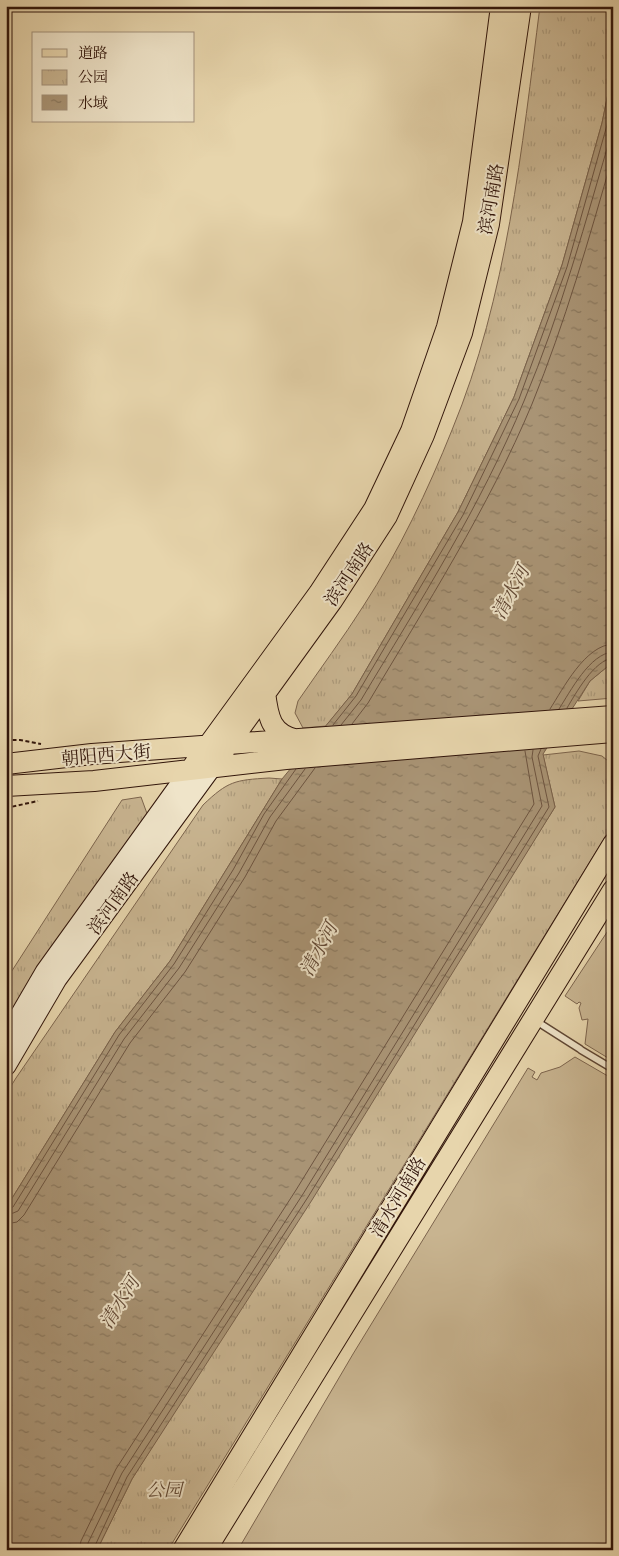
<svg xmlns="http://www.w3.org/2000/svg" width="619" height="1556" font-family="'Libre Caslon Text','Noto Serif SC',serif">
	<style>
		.grass { fill: #c8b490; stroke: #7c644d }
		.park { fill: url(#park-tufts); stroke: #7c644d }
		.water { fill: url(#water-ripples); stroke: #79614a }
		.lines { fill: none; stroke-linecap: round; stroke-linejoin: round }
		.shore { stroke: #6d5440; stroke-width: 1 }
		.service-casing { stroke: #5e4532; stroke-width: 9 }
		.secondary-casing { stroke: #31150a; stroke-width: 21 }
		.primary-casing { stroke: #31150a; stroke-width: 22 }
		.path { stroke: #31150a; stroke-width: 2; stroke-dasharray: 4 2.5; stroke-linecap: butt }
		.service { stroke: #efe4c9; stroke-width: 6 }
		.secondary { stroke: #efe4c9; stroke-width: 19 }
		.primary { stroke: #e7d5ac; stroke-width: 20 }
		.labels { text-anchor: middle; stroke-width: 4; stroke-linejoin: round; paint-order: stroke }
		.street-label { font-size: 18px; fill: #31150a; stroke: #efe4c9 }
		.park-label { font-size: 18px; font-style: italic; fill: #5e4532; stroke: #efe4c9 }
		.water-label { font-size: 19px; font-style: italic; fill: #614835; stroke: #efe4c9 }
	</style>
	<defs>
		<pattern id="park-tufts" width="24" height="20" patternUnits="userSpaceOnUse" patternTransform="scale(1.25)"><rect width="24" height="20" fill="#c8b490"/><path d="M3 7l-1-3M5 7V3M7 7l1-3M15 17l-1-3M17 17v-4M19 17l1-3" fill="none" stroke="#ac9a7b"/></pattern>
		<pattern id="water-ripples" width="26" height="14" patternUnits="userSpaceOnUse" patternTransform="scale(1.25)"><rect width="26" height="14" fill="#a99475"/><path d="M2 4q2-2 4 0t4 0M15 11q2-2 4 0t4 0" fill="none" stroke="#8a785e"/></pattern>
	</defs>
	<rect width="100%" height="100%" fill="#e7d5ac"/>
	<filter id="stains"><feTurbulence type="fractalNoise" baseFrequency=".004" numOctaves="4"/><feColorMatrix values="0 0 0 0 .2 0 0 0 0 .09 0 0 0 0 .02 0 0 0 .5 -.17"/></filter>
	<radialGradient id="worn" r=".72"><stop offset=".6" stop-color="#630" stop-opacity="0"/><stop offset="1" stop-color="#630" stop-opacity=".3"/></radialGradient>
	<path class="grass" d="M613 923V1061L585 1044 588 1019 582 1020 579 1008 581 1003 579 1002 577 1004 565 996Z
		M575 1057 613 1079V1543L517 1550H242L239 1548 353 1354 528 1068 535 1072 532 1077 537 1080 541 1073 560 1067Z"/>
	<path class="park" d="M540 6H613V69L602 123 562 265 514 397 458 512 352 694 326 726 303 728 295 713 298 701C320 669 343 638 364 605 399 551 428 490 452 430 507 297 522 148 540 6Z
		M613 662V698L578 701 590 681Z
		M579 751 602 756 613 765V824L168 1550H97L132 1479 555 807 543 755Z
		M269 778 282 779 170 961 115 1032 6 1208V1094L16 1078 203 805C228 781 235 780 269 778Z
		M141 797 149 819 6 1024V980L122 800Z"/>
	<path class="water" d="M613 69V662L590 681 543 754 555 807 312 1200 132 1479 97 1550H6V1208L115 1032 170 961 282 779 352 694 458 512 514 397 562 265 602 123Z"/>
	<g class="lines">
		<path class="shore" d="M567 708C576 693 594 660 613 658
			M550 709C563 689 585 645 613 644
			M559 709C570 692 590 653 613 652
			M352 724 368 703C425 607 489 507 532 404 565 323 589 239 613 155
			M333 725 356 696 463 515 519 399 567 267 607 125 613 96
			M341 725 361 700C419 603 481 506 524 401 561 313 586 220 613 128
			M6 1210 13 1207 119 1035 174 964 233 870 264 814 296 769
			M6 1216 18 1211 124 1039 179 968 239 873 270 817 305 769
			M6 1224 17 1222 24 1215 130 1043 185 972 245 877 276 821 315 768
			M79 1550 81 1541 116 1469 296 1190 534 804 525 751
			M87 1550 88 1543 122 1473 303 1194 542 806 532 757 533 750
			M93 1550 127 1477 308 1197 549 807 538 756 541 749"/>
		<defs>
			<path id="service" d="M536 1021 580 1049
				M581 1050 613 1069"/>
			<path id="secondary" d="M6 1039 45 972 191 769
				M6 1066 57 979 212 767"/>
			<path id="primary" d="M265 692C268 718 271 734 297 740
				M6 764 92 754 613 716
				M212 767 332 601 387 516 424 435 462 333 489 224 521 6
				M191 769 319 593 374 509 411 431 447 327 473 222 501 6
				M6 786 94 781 286 759 613 732
				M183 1550 613 844
				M206 1550 613 890"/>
		</defs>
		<use href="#service" class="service-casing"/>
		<use href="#secondary" class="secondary-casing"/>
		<use href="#primary" class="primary-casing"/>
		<path class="path" d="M6 740H20L41 744
			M6 808 38 801"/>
		<use href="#service" class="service"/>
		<use href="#secondary" class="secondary"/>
		<use href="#primary" class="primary"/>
	</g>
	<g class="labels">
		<g class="street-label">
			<text transform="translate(491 199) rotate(-80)" y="6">滨河南路</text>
			<text transform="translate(349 574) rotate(-56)" y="6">滨河南路</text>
			<text transform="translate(106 755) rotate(-5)" y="6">朝阳西大街</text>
			<text transform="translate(113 903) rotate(-54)" y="6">滨河南路</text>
			<text transform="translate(398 1197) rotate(-59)" y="6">清水河南路</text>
		</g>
		<g class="park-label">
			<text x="164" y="1496">公园</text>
		</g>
		<g class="water-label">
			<text transform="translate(510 592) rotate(-62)" y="7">清水河</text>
			<text transform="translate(318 949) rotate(-62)" y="7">清水河</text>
			<text transform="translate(119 1302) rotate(-58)" y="7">清水河</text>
		</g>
	</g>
	<rect width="619" height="1556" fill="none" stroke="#e7d5ac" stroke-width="25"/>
	<rect x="8" y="8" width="604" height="1541" fill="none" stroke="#31150a" stroke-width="2.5"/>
	<rect x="12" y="12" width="594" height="1531" fill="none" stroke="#31150a"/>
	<rect x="32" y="32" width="162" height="90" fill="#efe4c9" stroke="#a3917d"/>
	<rect x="42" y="49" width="25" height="8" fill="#e7d5ac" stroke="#a3917d"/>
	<text x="78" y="58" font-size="15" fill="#31150a">道路</text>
	<rect x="42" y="70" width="25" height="15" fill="url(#park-tufts)" stroke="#a3917d"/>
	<text x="78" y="82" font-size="15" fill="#31150a">公园</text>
	<rect x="42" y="95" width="25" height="15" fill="url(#water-ripples)" stroke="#a3917d"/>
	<text x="78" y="108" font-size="15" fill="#31150a">水域</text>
	<rect width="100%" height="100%" filter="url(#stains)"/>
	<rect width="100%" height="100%" fill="url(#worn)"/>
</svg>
